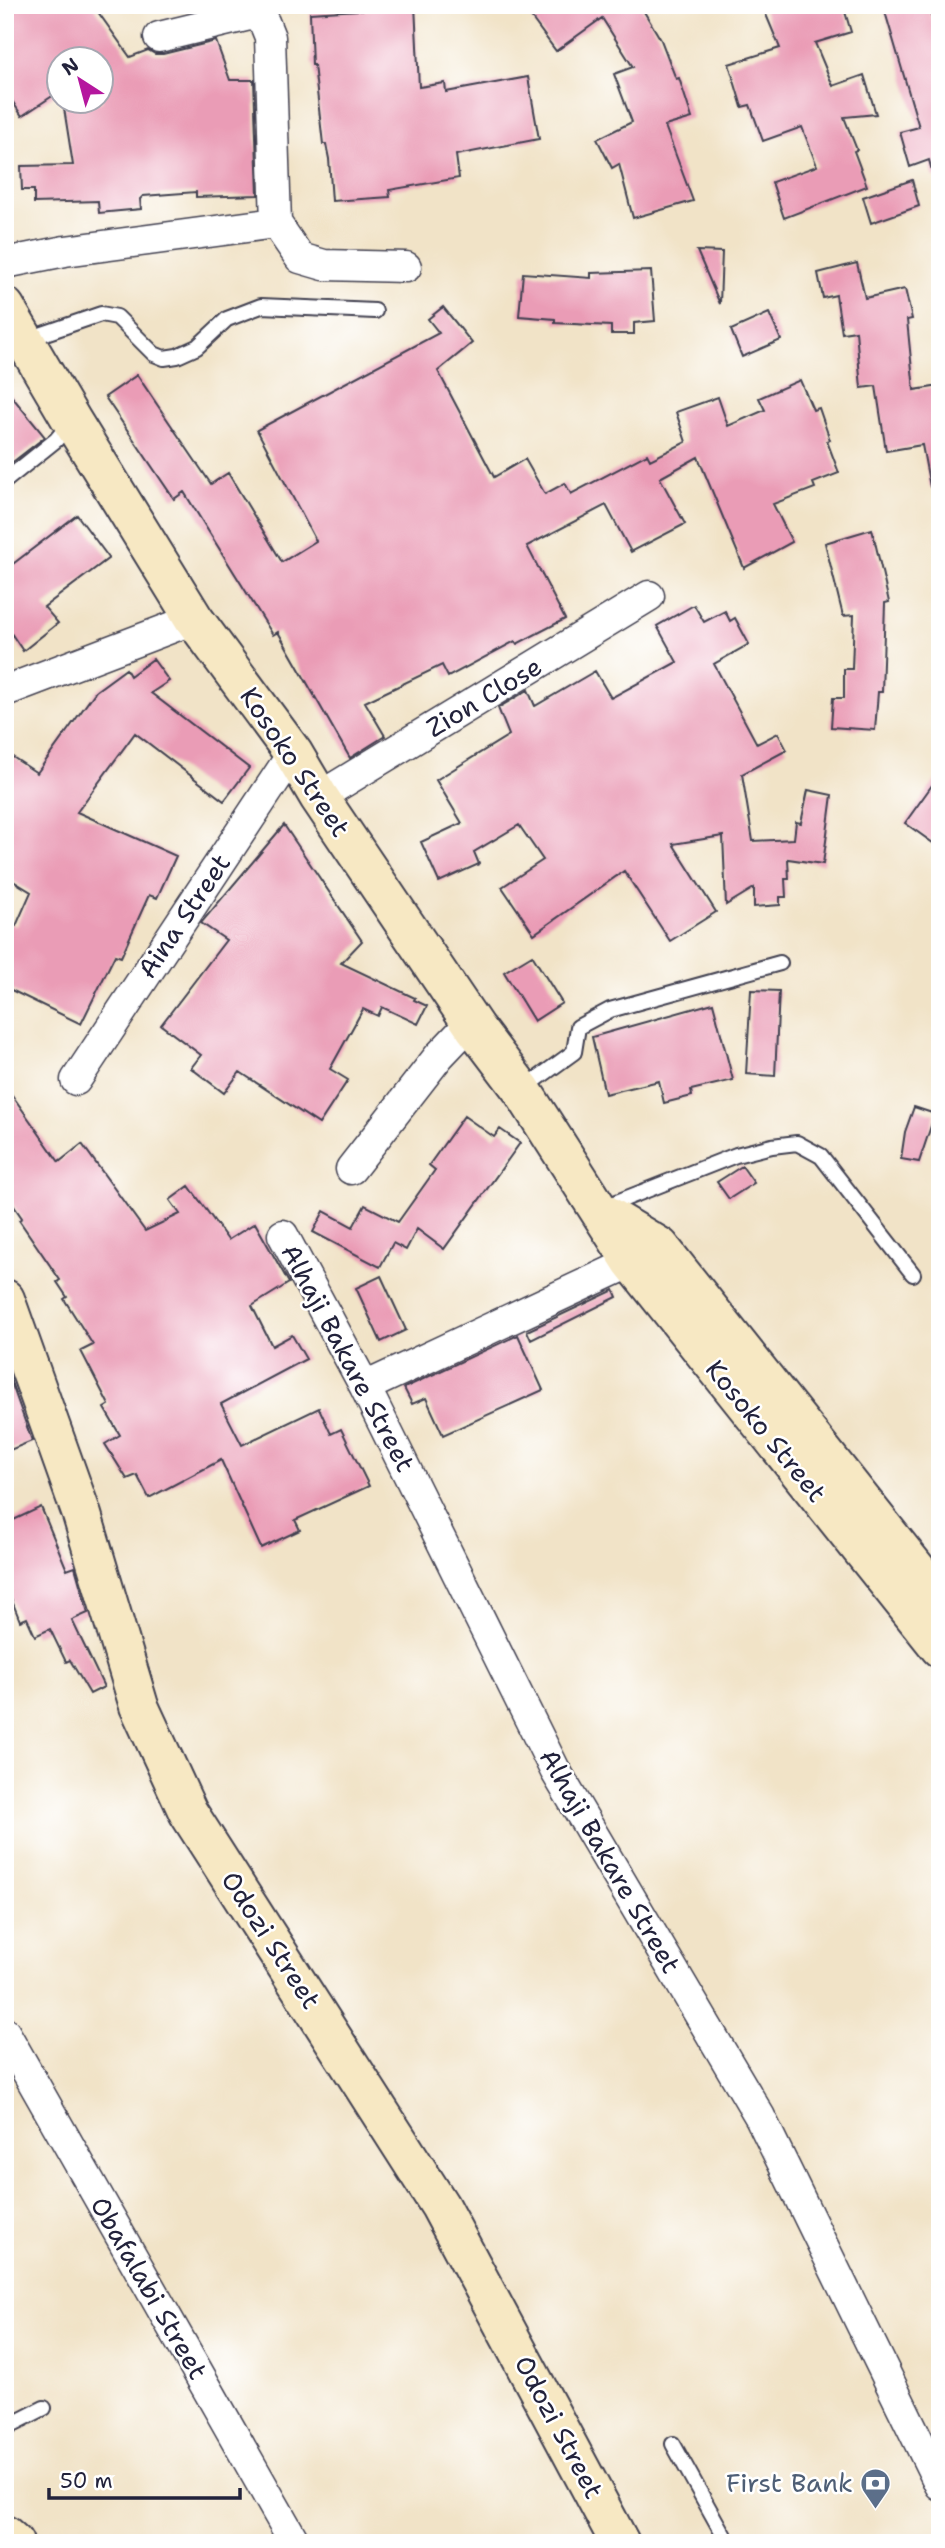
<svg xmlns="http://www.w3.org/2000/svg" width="945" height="2548" font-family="'Shantell Sans',sans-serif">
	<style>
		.building { fill: #ea9cb6 }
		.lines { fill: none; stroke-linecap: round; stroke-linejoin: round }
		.lane-casing { stroke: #413f50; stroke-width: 18 }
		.street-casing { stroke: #413f50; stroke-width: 33 }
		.secondary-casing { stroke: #413f50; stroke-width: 42 }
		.lane { stroke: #fff; stroke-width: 14 }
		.street { stroke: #fff; stroke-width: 30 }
		.secondary { stroke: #f7e8c3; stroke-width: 38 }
		.labels { text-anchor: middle; stroke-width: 5; stroke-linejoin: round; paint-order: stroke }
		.street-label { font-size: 26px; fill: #22223b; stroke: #fff }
		.service-label { font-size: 26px; fill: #4e5e75; stroke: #fff; text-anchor: end }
	</style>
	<rect width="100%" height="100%" fill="#fff"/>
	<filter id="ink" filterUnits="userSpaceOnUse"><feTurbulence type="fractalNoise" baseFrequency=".0143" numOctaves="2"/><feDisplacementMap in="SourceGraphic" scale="14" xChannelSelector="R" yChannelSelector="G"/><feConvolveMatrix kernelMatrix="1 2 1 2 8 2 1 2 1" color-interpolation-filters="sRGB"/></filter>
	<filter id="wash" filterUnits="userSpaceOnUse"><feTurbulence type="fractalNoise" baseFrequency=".00686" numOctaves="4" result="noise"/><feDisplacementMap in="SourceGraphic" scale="28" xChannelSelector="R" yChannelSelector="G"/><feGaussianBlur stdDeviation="1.57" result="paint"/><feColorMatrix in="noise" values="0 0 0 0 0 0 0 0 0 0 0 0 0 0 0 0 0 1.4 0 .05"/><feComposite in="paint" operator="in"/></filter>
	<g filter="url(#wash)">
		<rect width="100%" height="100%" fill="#f1e3c7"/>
		<g id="blocks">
			<path class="building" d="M5 5H93L130 57 148 50 155 54H163L216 41 230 80H254L258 195 196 197V192L143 196 140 199 141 209 99 213 98 201 34 203V190H22L21 166 73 165 63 102H102V60H60V91L22 116 5 90Z
				M373 5H415L419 87 445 83 446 92 528 77 539 139 456 155 459 178 389 190 390 197 332 201 329 159 326 144H323L314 65H312L310 13 374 9Z
				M522 5H640L661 40 676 79 679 78 692 118 665 126 693 201 633 218 619 164 612 168 597 139 632 122 614 74 633 67 602 18 556 51Z
				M762 5H843L851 32 815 43 833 86 864 75 876 114 844 117 857 150 854 151 867 186 784 218 772 182 817 166 802 127 763 141 750 105 742 107 729 64 780 48Z
				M883 5H928L936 32 940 31V177L934 178 929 160 910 167 900 132 919 127Z
				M912 180 919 206 871 223 863 197Z
				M697 251 722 252 720 304Z
				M857 263 865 298 905 289 912 319 907 320 914 390 940 386V486L930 487 922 445 886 451 876 386 861 388 856 331 842 333 836 295 823 298 818 273Z
				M651 271 655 321 634 323V334H611V326L555 323V319L519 316 523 273 591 278V273Z
				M443 307 472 343 438 371 494 477 525 459 545 494 565 483 571 494 647 454 650 460 686 442 676 412 718 397 728 426 765 410 759 398 800 380 813 410 819 408 830 440 827 441 839 473 813 483 815 488 773 504 792 542 744 568 698 457 660 478 685 524 631 552 606 505 527 546 565 619 517 644 515 641 448 677 442 665 365 702 385 736 350 758 278 632 273 635 184 492 174 499 105 397 137 375 211 484 228 473 282 562 316 541 257 430 439 333 428 319Z
				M769 313 781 340 742 357 731 330Z
				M5 388 45 437 5 468Z
				M77 515 109 558 44 607 58 623 23 651 5 624V570Z
				M872 529 889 602 885 603 882 692H878L875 730 831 727 833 698H844V669H852L854 615 843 616 825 543Z
				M694 605 704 622 725 611 730 621 735 618 749 644 714 664 757 744 778 733 787 750 742 774 753 841 794 839 796 822 801 823 808 790 832 795 823 864 788 859 789 879H785L786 897H780V905L754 907V888L726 905 723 836 673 844 716 912 670 941 624 871 534 934 502 887 543 860 519 825 474 852 479 864 439 882 421 842 462 823 436 780 509 735 498 708 528 690 535 706 595 671 611 698 677 662 657 626Z
				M153 659 169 681 151 693 249 768 224 801 135 733 77 812 176 856 157 898 149 895 121 957 115 955 81 1024 5 987V921L16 926 31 892 5 876V752L37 773 96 691 126 669 130 676Z
				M940 774V848L905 823Z
				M284 825 362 941 341 963 415 998 414 1000 427 1006 418 1024 382 1007 378 1016 363 1009 330 1069 348 1080 319 1124 240 1072 224 1093 191 1068 201 1055 161 1025 226 940 201 923Z
				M532 955 562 1003 534 1021 504 972Z
				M751 990 779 991 775 1076 746 1074Z
				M713 1003 733 1080 691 1090 692 1096 664 1103 659 1081 605 1094 592 1037Z
				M5 1085 59 1162 82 1144 145 1231 180 1214 170 1200 189 1186 228 1240 255 1223 289 1283 252 1306 272 1346 292 1335 306 1359 221 1404 242 1445 319 1408 331 1434 341 1429 369 1486 295 1520 300 1530 261 1548 221 1460 149 1498 137 1475 127 1479 105 1444 120 1435 104 1408 109 1405 81 1351 93 1345 64 1299 67 1297 57 1282 60 1280 19 1220 22 1218 5 1193Z
				M914 1107 935 1114 919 1162 901 1159 905 1132Z
				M464 1116 494 1137 500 1129 520 1143 444 1249 417 1229 406 1250 393 1243 380 1267 313 1232 324 1211 353 1227 365 1205 398 1222 435 1170 429 1165Z
				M742 1166 754 1183 729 1199 717 1182Z
				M381 1276 406 1330 381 1342 356 1288Z
				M614 1290 617 1297 531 1340 527 1331Z
				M518 1335 543 1390 443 1435 426 1398 412 1404 404 1388Z
				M5 1365 32 1441 5 1452Z
				M41 1507 67 1570 75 1567 88 1613 72 1620 104 1687 90 1694 70 1660 66 1662 50 1629 35 1636 27 1618 20 1621 5 1583V1524Z"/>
		</g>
	</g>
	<g filter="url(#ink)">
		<use href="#blocks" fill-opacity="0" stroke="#413f50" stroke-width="2"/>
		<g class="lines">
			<defs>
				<path id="lane" d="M25 340 101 314 117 317 154 354 164 358 177 356 197 347 227 319 261 306 375 311
					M5 481 56 440 71 422
					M523 1089 574 1052 578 1027 610 1010 780 963
					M604 1207 736 1155 772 1146 797 1143 821 1156 913 1274
					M5 2428 44 2408
					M673 2444 728 2543"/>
				<path id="street" d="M159 37 254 14 264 22 270 37 276 223 300 258 324 265 406 267
					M5 263 65 251 276 223
					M5 691 194 619
					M319 797 649 596
					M76 1080 293 753
					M351 1169 439 1056 460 1034 475 1028
					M283 1235 365 1387 555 1770 760 2117 940 2485
					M365 1387 632 1262
					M5 2033 295 2543"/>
				<path id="secondary" d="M5 307 72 421 194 619 293 753 319 797 475 1028 522 1090 632 1262 940 1648
					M605 1214 660 1247 940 1599
					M5 1299 82 1515 139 1706 188 1812 440 2206 620 2543
					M5 2535 14 2543"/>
			</defs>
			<use href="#lane" class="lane-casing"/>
			<use href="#street" class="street-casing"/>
			<use href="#secondary" class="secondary-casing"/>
			<use href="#lane" class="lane"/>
			<use href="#street" class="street"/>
			<use href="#secondary" class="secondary"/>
		</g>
	</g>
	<defs>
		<symbol id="bank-pin" viewBox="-11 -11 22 30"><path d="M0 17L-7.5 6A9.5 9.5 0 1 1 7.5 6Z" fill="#5c6f8a" stroke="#fff"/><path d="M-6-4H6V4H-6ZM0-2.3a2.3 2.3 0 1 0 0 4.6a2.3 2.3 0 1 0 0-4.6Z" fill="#fff"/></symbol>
	</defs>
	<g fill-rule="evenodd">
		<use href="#bank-pin" x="858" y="2466" width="35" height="47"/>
	</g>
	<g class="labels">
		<g class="street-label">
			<text transform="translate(484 697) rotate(-31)" y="9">Zion Close</text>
			<text transform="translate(295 762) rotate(56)" y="9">Kosoko Street</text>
			<text transform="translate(184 916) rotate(-56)" y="9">Aina Street</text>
			<text transform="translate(348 1358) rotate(62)" y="9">Alhaji Bakare Street</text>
			<text transform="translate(766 1431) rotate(51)" y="9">Kosoko Street</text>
			<text transform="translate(610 1861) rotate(60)" y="9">Alhaji Bakare Street</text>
			<text transform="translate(271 1940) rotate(57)" y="9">Odozi Street</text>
			<text transform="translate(149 2288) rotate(60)" y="9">Obafalabi Street</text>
			<text transform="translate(559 2427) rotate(62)" y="9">Odozi Street</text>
		</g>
		<g class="service-label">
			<text x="853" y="2492">First Bank</text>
		</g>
	</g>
	<rect width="945" height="2548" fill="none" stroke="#fff" stroke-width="28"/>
	<g transform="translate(80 80) rotate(324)"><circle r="33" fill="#ffffff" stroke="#a7a7b1" stroke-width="2"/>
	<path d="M0-5L12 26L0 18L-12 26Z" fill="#b5179e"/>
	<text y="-10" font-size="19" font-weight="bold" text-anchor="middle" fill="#22223b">N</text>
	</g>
	<path d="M49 2488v10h191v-10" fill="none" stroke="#22223b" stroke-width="3.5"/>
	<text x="60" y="2488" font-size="21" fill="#22223b" stroke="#ffffff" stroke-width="5" paint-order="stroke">50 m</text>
</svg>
